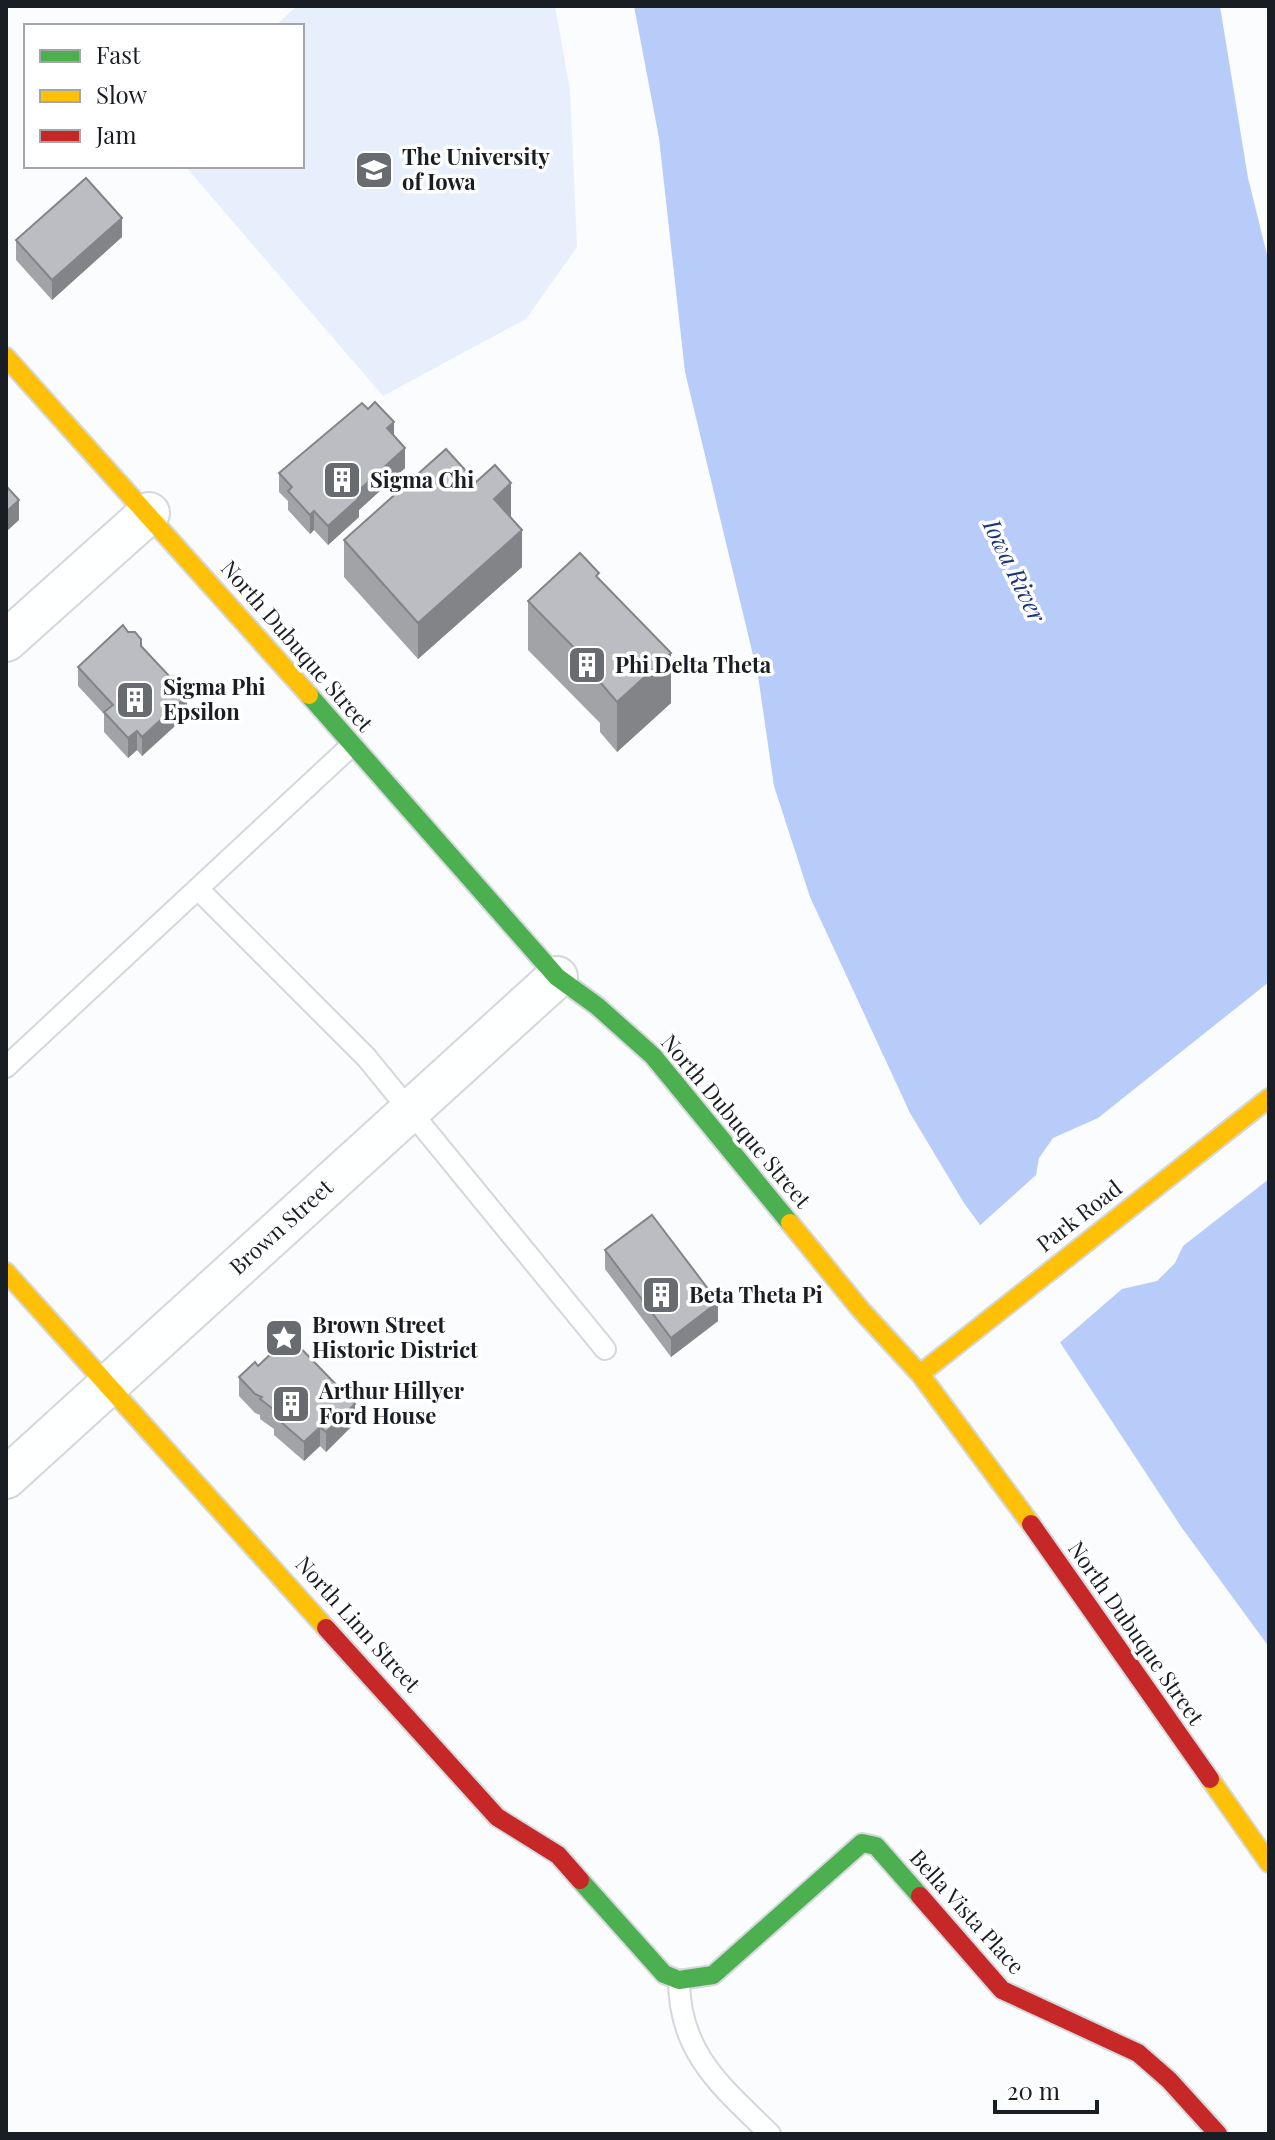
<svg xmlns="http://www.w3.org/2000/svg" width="1275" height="2140" font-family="'Playfair Display',serif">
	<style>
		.green { fill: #e8effc }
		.water { fill: #b8ccfa }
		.pier { fill: #fafcfe }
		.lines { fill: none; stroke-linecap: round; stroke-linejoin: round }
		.lane-casing { stroke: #d4d8dc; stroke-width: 24 }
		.street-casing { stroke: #d4d8dc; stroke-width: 44 }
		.fast-casing { stroke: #d4d8dc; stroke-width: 22 }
		.slow-casing { stroke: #d4d8dc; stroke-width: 22 }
		.jam-casing { stroke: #d4d8dc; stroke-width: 22 }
		.lane { stroke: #feffff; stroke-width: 20 }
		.street { stroke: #feffff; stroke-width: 40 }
		.fast { stroke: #4caf50; stroke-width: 18 }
		.slow { stroke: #ffc107; stroke-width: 18 }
		.jam { stroke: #c62828; stroke-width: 18 }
		.wall { fill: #a1a3a7 }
		.shaded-wall { fill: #838488 }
		.building { fill: #bbbdc2; stroke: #838488; stroke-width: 2 }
		.labels { text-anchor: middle; stroke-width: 7; stroke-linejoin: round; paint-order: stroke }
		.poi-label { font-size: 22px; font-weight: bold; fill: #191d24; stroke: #fff; text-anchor: start }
		.street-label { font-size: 22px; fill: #191d24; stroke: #fff }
		.water-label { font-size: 24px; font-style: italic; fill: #1c347e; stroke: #fff }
	</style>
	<rect width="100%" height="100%" fill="#fafcfe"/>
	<path class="green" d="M297 6H555L570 90 577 247 526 319 383 396 185 166H302V26H275Z"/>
	<path class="water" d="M634 6H1220L1248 178 1269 263V1647L1182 1528 1010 1266 964 1203 910 1113 810 897 774 786 758 676 685 372 659 138Z"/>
	<path class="pier" d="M1269 982V1179L1183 1246 1175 1263 1157 1281 1122 1289 1056 1346 977 1228 1036 1175 1039 1158 1053 1138 1098 1118Z"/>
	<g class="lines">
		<defs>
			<path id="lane" d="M199 890 366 1057 605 1349
				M6 1067 352 745
				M679 1980C679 2053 722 2087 770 2134"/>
			<path id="street" d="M6 641 149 513
				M6 1478 557 977"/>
			<path id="fast" d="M309 695 557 977 597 1006 653 1056 790 1223
				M580 1880 664 1974 679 1980 713 1975 862 1843 876 1846 920 1896"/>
			<path id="slow" d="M6 357 309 695
				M790 1223 861 1310 920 1374 1031 1524
				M6 1272 326 1628
				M920 1374 1269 1098
				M1210 1779 1269 1863"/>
			<path id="jam" d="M1031 1524 1210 1779
				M326 1628 497 1817 558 1855 580 1880
				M920 1896 1002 1990 1138 2053 1169 2080 1218 2134"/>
		</defs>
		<use href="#lane" class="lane-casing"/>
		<use href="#street" class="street-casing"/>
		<use href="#fast" class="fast-casing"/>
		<use href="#slow" class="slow-casing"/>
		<use href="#jam" class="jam-casing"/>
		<use href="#lane" class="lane"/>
		<use href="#street" class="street"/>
		<use href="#fast" class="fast"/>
		<use href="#slow" class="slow"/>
		<use href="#jam" class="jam"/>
	</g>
	<path class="wall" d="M122 237 52 300 16 260V240Z
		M394 435 405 468 359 510V517L328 545 314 530 310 534 288 510V501L279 492V473Z
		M476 482 511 519 522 567 418 659 344 577V540Z
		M599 578 671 703 617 752 600 732V723L528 650V601Z
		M141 646 187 715 142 756 137 750 128 758 104 732V714L78 686V667Z
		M605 1250 718 1321 671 1357 605 1269Z
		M273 1346 355 1423 326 1452 320 1446 304 1461 274 1435V1429L260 1419V1415L255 1413 239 1396V1377L258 1366 273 1352Z"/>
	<path class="shaded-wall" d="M122 218V237L52 300V280Z
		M394 422V441L387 428Z
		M405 448V468L359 510V517L328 545V526L355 494Z
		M511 483V520L494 499Z
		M19 500V520L6 532V512Z
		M314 511V530L310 534V515Z
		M522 530V567L418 659V623Z
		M671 653V703L617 752V702Z
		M187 696V715L142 756V737Z
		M137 731V750L128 758V738Z
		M718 1302V1321L671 1357V1338Z
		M355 1404V1423L326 1452V1432Z
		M320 1427V1446L304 1461V1442Z"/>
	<path class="building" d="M86 178 122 218 52 280 16 240Z
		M375 402 394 422 387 428 405 448 355 494 359 498 328 526 314 511 310 515 288 491 292 487 279 473 362 403 368 409Z
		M446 449 476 482 495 465 511 483 494 499 522 530 418 623 344 540Z
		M6 486 19 500 6 512Z
		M580 553 599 573 596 576 671 653 617 702 600 682 604 678 528 601Z
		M123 625 128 632H135L141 639V646L170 677 176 676 183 684 187 696 142 737 137 731 128 738 104 712 113 705 78 667Z
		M652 1215 718 1302 671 1338 605 1250Z
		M286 1333 355 1404 326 1432 320 1427 304 1442 274 1416 277 1412 260 1399 262 1397 255 1394 239 1377 255 1362 258 1366 276 1349 273 1346Z"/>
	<defs>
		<symbol id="university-square" viewBox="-11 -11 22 22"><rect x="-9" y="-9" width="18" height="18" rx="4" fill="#686b70" stroke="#fff"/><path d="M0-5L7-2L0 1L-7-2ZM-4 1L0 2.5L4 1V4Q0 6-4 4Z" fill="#fff"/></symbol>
		<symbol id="building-square" viewBox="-11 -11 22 22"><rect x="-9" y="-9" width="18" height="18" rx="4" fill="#686b70" stroke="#fff"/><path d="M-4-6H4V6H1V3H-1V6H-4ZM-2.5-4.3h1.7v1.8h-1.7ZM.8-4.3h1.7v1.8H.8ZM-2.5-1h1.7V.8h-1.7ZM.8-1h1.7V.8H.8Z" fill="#fff"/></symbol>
		<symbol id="sight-square" viewBox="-11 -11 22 22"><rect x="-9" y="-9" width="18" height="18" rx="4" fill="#686b70" stroke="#fff"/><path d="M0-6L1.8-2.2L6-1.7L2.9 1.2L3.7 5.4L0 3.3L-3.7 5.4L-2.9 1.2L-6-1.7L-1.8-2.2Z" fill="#fff"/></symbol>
	</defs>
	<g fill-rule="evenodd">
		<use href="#university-square" x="352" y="148" width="44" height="44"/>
		<use href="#building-square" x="320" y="458" width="44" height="44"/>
		<use href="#building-square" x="565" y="643" width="44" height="44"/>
		<use href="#building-square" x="113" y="678" width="44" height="44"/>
		<use href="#building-square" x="639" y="1273" width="44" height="44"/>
		<use href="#sight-square" x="262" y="1316" width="44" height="44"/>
		<use href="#building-square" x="269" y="1382" width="44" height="44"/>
	</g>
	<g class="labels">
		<g class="poi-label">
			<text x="402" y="165">The University<tspan x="402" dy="25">of Iowa</tspan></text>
			<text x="370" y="488">Sigma Chi</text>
			<text x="615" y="673">Phi Delta Theta</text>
			<text x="163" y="695">Sigma Phi<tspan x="163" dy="25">Epsilon</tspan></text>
			<text x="689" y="1303">Beta Theta Pi</text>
			<text x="312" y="1333">Brown Street<tspan x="312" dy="25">Historic District</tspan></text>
			<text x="319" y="1399">Arthur Hillyer<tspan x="319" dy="25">Ford House</tspan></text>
		</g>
		<g class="street-label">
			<text transform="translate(297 646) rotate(49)" y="8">North Dubuque Street</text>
			<text transform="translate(736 1121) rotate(50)" y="8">North Dubuque Street</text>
			<text transform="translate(1079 1216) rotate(-38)" y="8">Park Road</text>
			<text transform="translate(281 1227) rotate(-42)" y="8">Brown Street</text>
			<text transform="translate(358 1624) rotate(48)" y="8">North Linn Street</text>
			<text transform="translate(1136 1633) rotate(55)" y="8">North Dubuque Street</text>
			<text transform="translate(967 1912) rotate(48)" y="8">Bella Vista Place</text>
		</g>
		<g class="water-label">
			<text transform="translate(1014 571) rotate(64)" y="8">Iowa River</text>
		</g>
	</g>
	<rect width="1275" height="2140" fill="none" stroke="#191d24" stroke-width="16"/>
	<rect x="24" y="24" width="280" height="144" fill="#ffffff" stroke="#a3a5a7" stroke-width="2"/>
	<rect x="40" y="50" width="40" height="12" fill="#4caf50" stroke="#a3a5a7" stroke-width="2"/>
	<text x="96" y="64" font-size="24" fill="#191d24">Fast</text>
	<rect x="40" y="90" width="40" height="12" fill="#ffc107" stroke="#a3a5a7" stroke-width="2"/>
	<text x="96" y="104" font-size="24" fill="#191d24">Slow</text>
	<rect x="40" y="130" width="40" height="12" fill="#c62828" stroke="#a3a5a7" stroke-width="2"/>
	<text x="96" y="144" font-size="24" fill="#191d24">Jam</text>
	<path d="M995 2100v12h102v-12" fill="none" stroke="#191d24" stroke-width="4"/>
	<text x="1007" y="2100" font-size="24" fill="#191d24" stroke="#ffffff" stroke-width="6" paint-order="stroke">20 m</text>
</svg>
